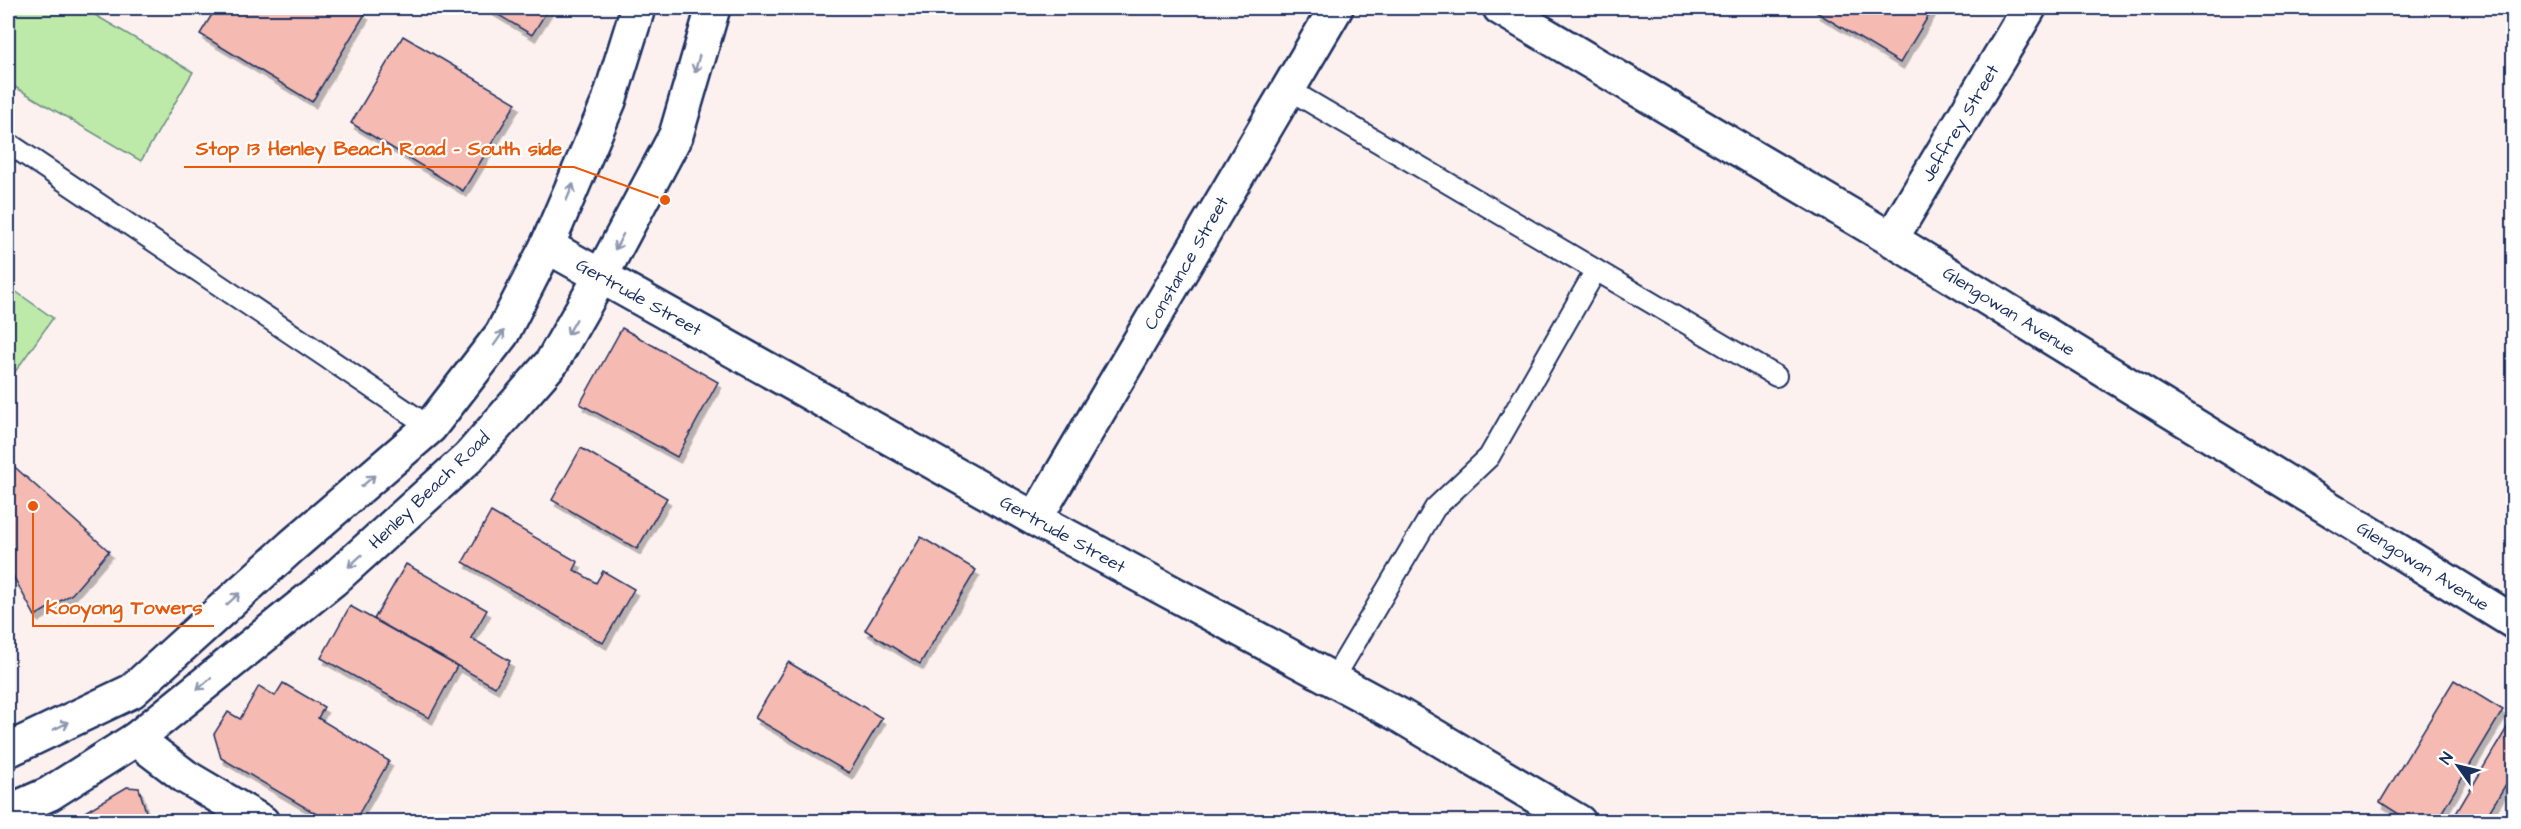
<svg xmlns="http://www.w3.org/2000/svg" width="2521" height="829" font-family="'Architects Daughter',sans-serif">
	<style>
		.green { fill: #bdeaa8; stroke: #6c8c83; stroke-width: 1.5 }
		.building { fill: #f5bab2; stroke: #1b2f5e; stroke-width: 1.5; filter: url(#shadow) }
		.lines { fill: none; stroke-linecap: round; stroke-linejoin: round }
		.service-casing { stroke: #1b2f5e; stroke-width: 24 }
		.minor-casing { stroke: #1b2f5e; stroke-width: 38 }
		.secondary-casing { stroke: #1b2f5e; stroke-width: 38 }
		.service { stroke: #fff; stroke-width: 20 }
		.minor { stroke: #fff; stroke-width: 33 }
		.secondary { stroke: #fff; stroke-width: 33 }
		.oneway { stroke: #8d97ae }
		.labels { text-anchor: middle; stroke-width: 4.5; stroke-linejoin: round; paint-order: stroke }
		.street-label { font-size: 18px; fill: #1b2f5e; stroke: #fff }
		.leader { fill: none; stroke: #e8590c; stroke-width: 2 }
		.callout-dot { fill: #e8590c; stroke: #fff; stroke-width: 2 }
		.callout-label { font-size: 20px; text-anchor: middle; font-weight: bold; fill: #e8590c; stroke: #fff; stroke-width: 4.5; stroke-linejoin: round; paint-order: stroke }
	</style>
	<defs>
		<filter id="shadow"><feDropShadow dx="3.5" dy="6" stdDeviation="0" flood-color="#0004"/></filter>
	</defs>
	<rect width="100%" height="100%" fill="#fdf1f0"/>
	<filter id="ink" filterUnits="userSpaceOnUse"><feTurbulence type="fractalNoise" baseFrequency=".0167" numOctaves="2"/><feDisplacementMap in="SourceGraphic" scale="12" xChannelSelector="R" yChannelSelector="G"/><feConvolveMatrix kernelMatrix="1 2 1 2 8 2 1 2 1" color-interpolation-filters="sRGB"/></filter>
	<g filter="url(#ink)">
		<path class="green" d="M8 8H83L193 72 141 161 8 83Z
			M8 286 53 318 8 382Z"/>
		<path class="building" d="M216 8H355L365 14 312 102 200 34Z
			M487 8H549L532 35Z
			M1819 8H1928L1932 10 1900 63 1816 12Z
			M403 36 516 103 463 191 351 123Z
			M622 328 718 382 677 457 580 404Z
			M581 448 667 498 637 549 552 500Z
			M8 461 109 551 72 594 35 616 12 574 8 569Z
			M491 512 578 562 574 570 596 583 603 571 634 589 603 643 463 562Z
			M921 537 976 570 920 664 865 630Z
			M406 564 487 610 471 638 510 661 495 687 374 619Z
			M350 606 457 666 429 718 321 658Z
			M788 662 882 718 849 773 755 718Z
			M2454 680 2503 710 2436 822H2411L2380 802Z
			M283 683 324 707 318 718 389 761 354 822H330L221 758 214 734 228 712 240 719 259 686 275 696Z
			M2514 716V771L2483 822H2451Z
			M127 787 139 788 149 822H68Z"/>
		<g class="lines">
			<defs>
				<path id="service" d="M1288 89 1776 376
					M11 145 430 427
					M1333 680 1435 508 1489 457 1596 270"/>
				<path id="minor" d="M1500 8 1891 239 2514 622
					M1891 239 2029 8
					M547 246 1035 519 1399 715 1579 822
					M1035 519 1336 8
					M136 739 186 777 262 822"/>
				<path id="secondary" d="M8 750 132 691 292 546 430 427 502 334 547 246 609 101 638 8
					M8 812 49 794 136 739 333 580 469 457 552 362 601 276 676 135 713 8"/>
			</defs>
			<use href="#service" class="service-casing"/>
			<use href="#minor" class="minor-casing"/>
			<use href="#secondary" class="secondary-casing"/>
			<use href="#service" class="service"/>
			<use href="#minor" class="minor"/>
			<use href="#secondary" class="secondary"/>
		</g>
		<defs><path id="oneway-shaft" d="M-6 0H5M1.5-3L5.5 0L1.5 3" fill="none" stroke-width="1.6" stroke-linecap="round" stroke-linejoin="round" transform="scale(1.5)"/></defs>
		<g class="oneway">
			<use href="#oneway-shaft" transform="translate(697 64) rotate(106)"/>
			<use href="#oneway-shaft" transform="translate(570 192) rotate(-67)"/>
			<use href="#oneway-shaft" transform="translate(619 242) rotate(118)"/>
			<use href="#oneway-shaft" transform="translate(572 327) rotate(120)"/>
			<use href="#oneway-shaft" transform="translate(499 338) rotate(-55)"/>
			<use href="#oneway-shaft" transform="translate(368 481) rotate(-41)"/>
			<use href="#oneway-shaft" transform="translate(355 561) rotate(138)"/>
			<use href="#oneway-shaft" transform="translate(233 599) rotate(-42)"/>
			<use href="#oneway-shaft" transform="translate(204 684) rotate(141)"/>
			<use href="#oneway-shaft" transform="translate(61 726) rotate(-26)"/>
		</g>
	</g>
	<g class="labels">
		<g class="street-label">
			<text transform="translate(1960 123) rotate(-59)" y="6">Jeffrey Street</text>
			<text transform="translate(1186 263) rotate(-60)" y="6">Constance Street</text>
			<text transform="translate(639 297) rotate(29)" y="6">Gertrude Street</text>
			<text transform="translate(2009 311) rotate(32)" y="6">Glengowan Avenue</text>
			<text transform="translate(429 490) rotate(-44)" y="6">Henley Beach Road</text>
			<text transform="translate(1063 534) rotate(29)" y="6">Gertrude Street</text>
			<text transform="translate(2423 566) rotate(32)" y="6">Glengowan Avenue</text>
		</g>
	</g>
	<path class="leader" d="M665 200L574 167H184M33 506L33 626H214"/>
	<g class="callout-dot">
		<circle cx="665" cy="200" r="6"/>
		<circle cx="33" cy="506" r="6"/>
	</g>
	<g class="callout-label">
		<text x="379" y="155">Stop 13 Henley Beach Road - South side</text>
		<text x="124" y="614">Kooyong Towers</text>
	</g>
	<rect width="2521" height="829" fill="none" stroke="#fff" stroke-width="30"/>
	<rect x="15" y="15" width="2491" height="799" fill="none" stroke="#1b2f5e" stroke-width="2" filter="url(#ink)"/>
	<g transform="translate(2458 766) rotate(304)" stroke="#ffffff" stroke-width="4.5" paint-order="stroke">
	<path d="M0-4.5L10 22L0 15L-10 22Z" fill="#1b2f5e"/>
	<text y="-9" font-size="16" font-weight="bold" text-anchor="middle" fill="#1b2f5e">N</text>
	</g>
</svg>
